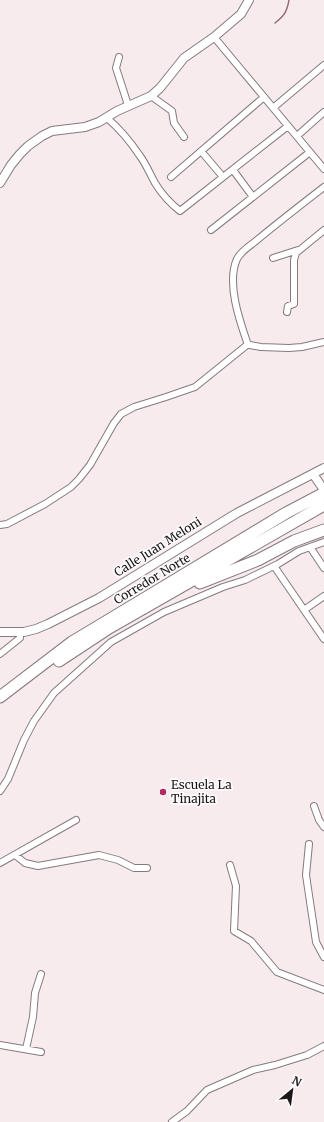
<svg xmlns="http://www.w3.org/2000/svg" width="324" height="1122" font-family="Merriweather,serif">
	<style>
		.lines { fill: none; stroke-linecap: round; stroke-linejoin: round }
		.stream { stroke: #956b78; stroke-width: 1.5 }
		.street-casing { stroke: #857a7d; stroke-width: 8 }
		.secondary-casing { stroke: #857a7d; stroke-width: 10 }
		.highway-casing { stroke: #857a7d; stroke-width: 13 }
		.street { stroke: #fff; stroke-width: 6 }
		.secondary { stroke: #fff; stroke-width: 8 }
		.highway { stroke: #fff; stroke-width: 11 }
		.poi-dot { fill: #b32966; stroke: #fdfbfc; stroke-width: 1.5 }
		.labels { text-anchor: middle; stroke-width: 3.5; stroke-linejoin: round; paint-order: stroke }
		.street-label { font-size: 12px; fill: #1b1718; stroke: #fdfbfc }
		.poi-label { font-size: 12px; fill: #1b1718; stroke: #fdfbfc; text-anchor: start }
	</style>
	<rect width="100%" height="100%" fill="#f7ebee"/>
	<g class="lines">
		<path class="stream" d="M275 23C284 16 287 12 289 0"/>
		<defs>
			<path id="street" d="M214 37 324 169
				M119 57 116 68 128 105
				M151 96 172 111 174 123 184 137
				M273 108 324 65
				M107 118C120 129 130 141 140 156 146 164 150 174 155 183 161 193 171 204 180 211L288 126
				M297 136 324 112
				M201 151 223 177
				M233 170 253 197
				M171 177 264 97
				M211 230 310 152
				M273 258 298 250
				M287 312 288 306 294 304V260L296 253 324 230
				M248 345C240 322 226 283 237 259 241 251 250 246 257 240 279 222 302 204 324 187
				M0 525 7 524 45 504 71 487 79 479 90 465 114 423 121 414 134 407 166 397 195 387 247 345H250L261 347 289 348 302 347 324 342
				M310 547 324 568
				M274 566 324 639
				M304 610 324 596
				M0 654 20 638V632
				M0 791 8 779 24 740 34 721 54 693 111 642 164 612 223 587 245 580 278 564 299 551 324 542
				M314 806 319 820 324 827
				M309 844 306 875 316 942 324 957
				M15 855 25 863 38 866 99 855 118 860 134 868H147
				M0 863 76 820
				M230 865 236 886 234 931 251 941 277 972 324 990
				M0 1045 41 1052
				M26 1049 33 1017 35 993 41 974
				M172 1122 187 1111 207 1090 253 1070 275 1065 307 1055 324 1046"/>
			<path id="secondary" d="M0 183 11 165 20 154 28 146 42 136 52 131 85 127 99 122 117 111 151 96 160 88 184 58 214 37 241 14 249 0
				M313 474 324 490
				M0 632H24L36 629 48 624 99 598 237 513 324 468"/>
			<path id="highway" d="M200 583 258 560 294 541 324 530
				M59 661 109 628 324 505
				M0 697 72 642 107 621 286 513 324 493"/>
		</defs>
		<use href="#street" class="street-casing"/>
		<use href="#secondary" class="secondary-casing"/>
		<use href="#highway" class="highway-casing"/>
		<use href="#street" class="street"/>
		<use href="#secondary" class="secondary"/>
		<use href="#highway" class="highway"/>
	</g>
	<circle class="poi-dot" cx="163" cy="792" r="4"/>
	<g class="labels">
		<g class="street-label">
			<text transform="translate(158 547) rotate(-32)" y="4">Calle Juan Meloni</text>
			<text transform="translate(152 579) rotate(-31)" y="4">Corredor Norte</text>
		</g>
		<g class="poi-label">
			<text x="171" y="789">Escuela La<tspan x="171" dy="14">Tinajita</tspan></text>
		</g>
	</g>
	<g transform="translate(292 1090) rotate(29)" stroke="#fdfbfc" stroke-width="3" paint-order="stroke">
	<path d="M0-3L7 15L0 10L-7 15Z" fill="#1b1718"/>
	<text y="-6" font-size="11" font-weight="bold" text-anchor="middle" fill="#1b1718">N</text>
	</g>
</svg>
